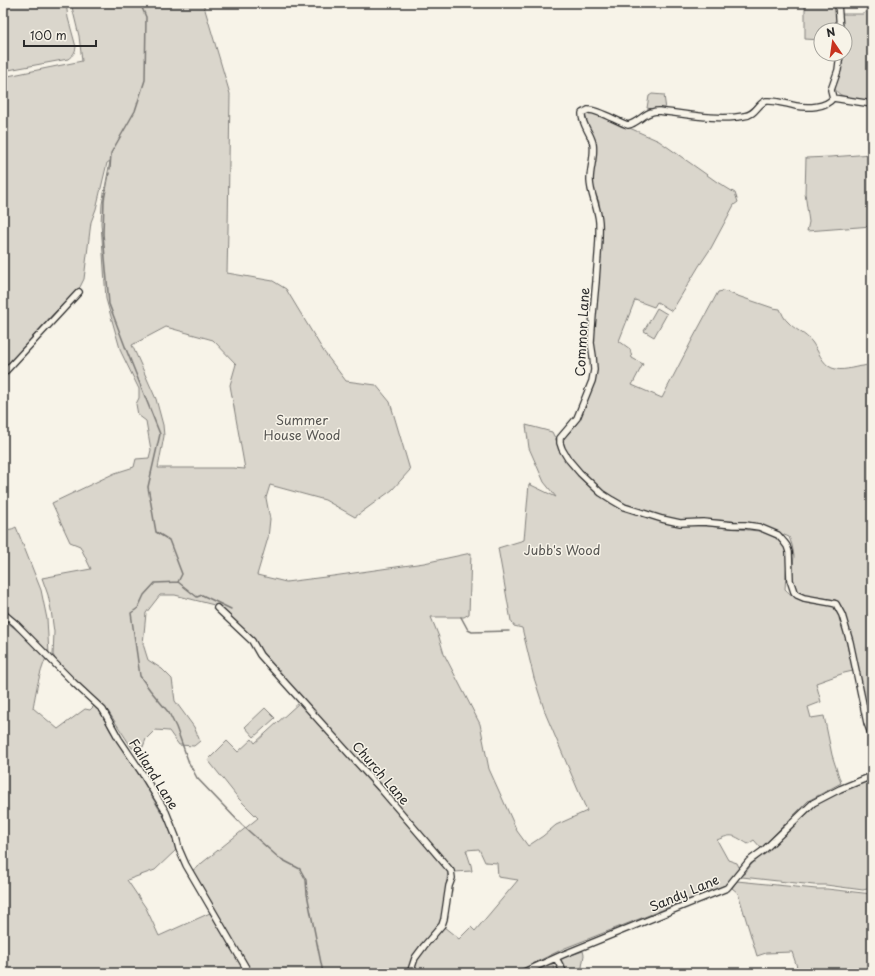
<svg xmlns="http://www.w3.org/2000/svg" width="875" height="976" font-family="'Playpen Sans',sans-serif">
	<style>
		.green { fill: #dad6cc; stroke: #82807c; fill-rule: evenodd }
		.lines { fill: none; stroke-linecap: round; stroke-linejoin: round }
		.stream { stroke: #7a7874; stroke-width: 1.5 }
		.minor-casing { stroke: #2b2b2b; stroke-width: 8 }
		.minor { stroke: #f7f3e8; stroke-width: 5.5 }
		.labels { text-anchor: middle; stroke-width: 3; stroke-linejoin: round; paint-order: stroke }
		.street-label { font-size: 13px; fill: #2b2b2b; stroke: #f7f3e8 }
		.park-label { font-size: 13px; fill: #575653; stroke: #f7f3e8 }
	</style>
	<rect width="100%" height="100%" fill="#f7f3e8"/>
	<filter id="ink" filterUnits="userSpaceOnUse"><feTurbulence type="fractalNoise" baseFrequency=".025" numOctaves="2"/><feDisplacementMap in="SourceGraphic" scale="8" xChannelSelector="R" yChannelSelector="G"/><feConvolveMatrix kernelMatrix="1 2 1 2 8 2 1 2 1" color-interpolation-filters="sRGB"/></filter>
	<g filter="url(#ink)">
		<path class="green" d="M3 3H66L68 18 76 47C75 53 73 55 68 59L3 71Z
			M71 3H203L230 94 228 229 227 273 273 281 286 289 324 352 346 381 376 385 390 402 410 470 392 490 355 517 325 500 270 485 266 498 270 519 268 538 257 575 286 582 333 576 424 563 471 553 469 614 464 617H431L439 637 444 654 480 724 489 769 517 831 528 846 543 836 556 825 587 811 546 715 534 678 522 628 514 626 511 621 498 548 524 540 529 484 556 497 544 482 529 448 526 425 552 432 567 462 583 481 598 494 615 505 649 518 672 525 707 526 759 531 769 534 776 538 785 548 787 561 785 589C788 592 791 595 795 597 807 605 822 603 835 607L842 622 853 671 844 673 816 683 821 702 808 707 811 718 824 716 832 755 841 783 808 801 761 848 754 840 748 844C733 835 733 833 717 840L728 860 737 863 740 869 726 885 565 948 514 973H413L419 956 444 927 459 939 471 927 475 931 518 880 498 877 497 863 485 862 479 849 466 850 471 865 472 871 454 872 378 782 269 662 259 650 218 606 175 595H160L146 613 143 644 148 660 162 669 172 679 175 701 194 727 200 741 194 746 179 745 169 731 155 730 146 739 143 747 132 748 108 711 99 703 56 660 53 655 54 632 51 610 48 595 42 578 91 569 80 546 70 542 52 503 115 473 134 467 136 459 149 458 151 450 146 421 138 415 136 404 139 398V389L121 352 106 299 101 223 102 204 110 161 107 163 96 209 91 222 84 279 80 287 52 315 3 370V77L82 61 79 36ZM166 327 213 340 236 364 230 385 245 469 233 468H158L164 436 163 425 156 399 132 345Z
			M805 3H836L839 30H821V40L805 39Z
			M870 3H872V101C860 100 839 100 834 87 838 76 843 66 843 54H845V30H843L841 14H864Z
			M652 94 664 95 666 110 652 109 647 108 649 96Z
			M590 113 596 114 607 118 659 141 717 182 735 193 738 202 734 205 711 248 699 266 672 311 657 302 654 307 635 300 619 341 630 349 632 358 643 364 632 385 662 398 692 340 718 292 723 291 773 308 780 309C782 313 784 319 788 322 795 330 805 333 812 342 818 350 822 364 832 368 843 372 852 367 863 366 866 365 869 365 872 365V726H871L869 719 853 645 845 615 841 606 836 600 804 595 797 591 793 584 792 577 794 556 792 545 789 537 763 526 746 522 703 519 680 520 662 517 626 504 607 494 581 472 571 458 564 447 563 439 569 433 578 422 583 411 596 372 592 337 597 305 596 301 600 214 599 202 593 188 591 176 596 156 584 120V116L586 114Z
			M872 154V226L807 231 809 222 805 193 806 158 830 157Z
			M657 308 667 314 654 337 644 331Z
			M16 527 41 590 47 619 49 654 19 623 3 610V528C8 530 11 530 16 527Z
			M3 619 28 639 46 658C39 674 36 691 33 708L58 729 85 709 90 710 94 706 102 714 110 730 136 770 168 824 176 850 155 870 127 880 146 908 159 936 210 913 246 973H3Z
			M300 702 371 781 448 871 444 905 440 925 408 973H252L192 871 258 818 239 799 208 760 227 741 238 752 252 739 255 743Z
			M265 708 275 718 254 737 245 727Z
			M872 779V881L871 886 867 889 863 890 826 885H814L742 877 751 865 817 804 841 791Z
			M737 881 816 889H827L872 894 870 925 872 924V973H799L792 952 766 953 757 956 738 893 732 888Z
			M583 951 584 955 581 973H567L560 959Z
			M551 963 557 973H531Z"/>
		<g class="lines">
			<path class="stream" d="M110 169 111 153 135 111 145 80 146 17 140 3
				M109 173 104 200 103 234 109 304 126 349 160 434 148 487 156 532 169 540 182 574 178 582 155 583 144 595 138 608 131 613 140 676 150 690 169 713 176 727 189 763 197 778 242 825 279 858 300 869 306 880 307 894 323 973H324
				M178 582 197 597 202 595 231 609
				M461 617 468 630 472 632 509 631"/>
			<defs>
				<path id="minor" d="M838 3 840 30
					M833 98C826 108 807 108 796 106 786 104 776 100 766 101 758 103 756 115 744 116 719 121 685 114 659 111 657 111 655 111 652 112 643 114 638 123 628 125 618 122 597 109 588 110 587 111 583 112 582 113 581 124 591 133 593 144 595 156 590 168 590 180 590 194 598 207 599 222 600 242 597 262 596 282 594 303 592 323 591 343L593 356 594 370 592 381 577 418 560 438V443L562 449 568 459 580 473 601 493 612 500 624 507 662 519 680 523 703 522 733 525H745L759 527 778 535 784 542 787 546 789 552 790 580 794 592 797 595 804 598 832 603 836 604 842 615 850 642 867 723 872 736
					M833 98 831 90 838 70 840 54
					M833 98 872 104
					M3 374 79 292
					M217 608 252 641 260 655 380 788 451 871 452 878 449 886 444 919 442 925 424 946 415 958 410 973
					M3 613 16 624 74 683 103 710 119 739 142 773 166 812 176 837 179 849 186 865 249 973
					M556 958 564 973
					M522 973 562 955 727 888 749 861 764 850 813 803 840 789 872 776"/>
			</defs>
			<use href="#minor" class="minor-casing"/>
			<use href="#minor" class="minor"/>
		</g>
	</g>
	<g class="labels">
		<g class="street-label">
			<text transform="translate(582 332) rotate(-87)" y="5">Common Lane</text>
			<text transform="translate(381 773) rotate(49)" y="5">Church Lane</text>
			<text transform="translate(154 774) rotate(58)" y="5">Failand Lane</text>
			<text transform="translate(684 893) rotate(-23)" y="5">Sandy Lane</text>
		</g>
		<g class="park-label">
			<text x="302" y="425">Summer<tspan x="302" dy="15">House Wood</tspan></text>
			<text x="562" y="555">Jubb's Wood</text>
		</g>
	</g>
	<rect width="875" height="976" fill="none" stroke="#f7f3e8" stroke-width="16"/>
	<rect x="8" y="8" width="859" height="960" fill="none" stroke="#2b2b2b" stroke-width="1.5" filter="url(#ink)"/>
	<g transform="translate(833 42) rotate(347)"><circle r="19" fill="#f7f3e8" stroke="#a5a39c"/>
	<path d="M0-3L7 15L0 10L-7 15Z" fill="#c8321e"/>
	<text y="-6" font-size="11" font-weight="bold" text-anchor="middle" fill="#2b2b2b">N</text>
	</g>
	<path d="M24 40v6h72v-6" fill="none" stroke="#2b2b2b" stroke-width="2"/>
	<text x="30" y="40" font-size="12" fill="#2b2b2b" stroke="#f7f3e8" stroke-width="3" paint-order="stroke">100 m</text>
</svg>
